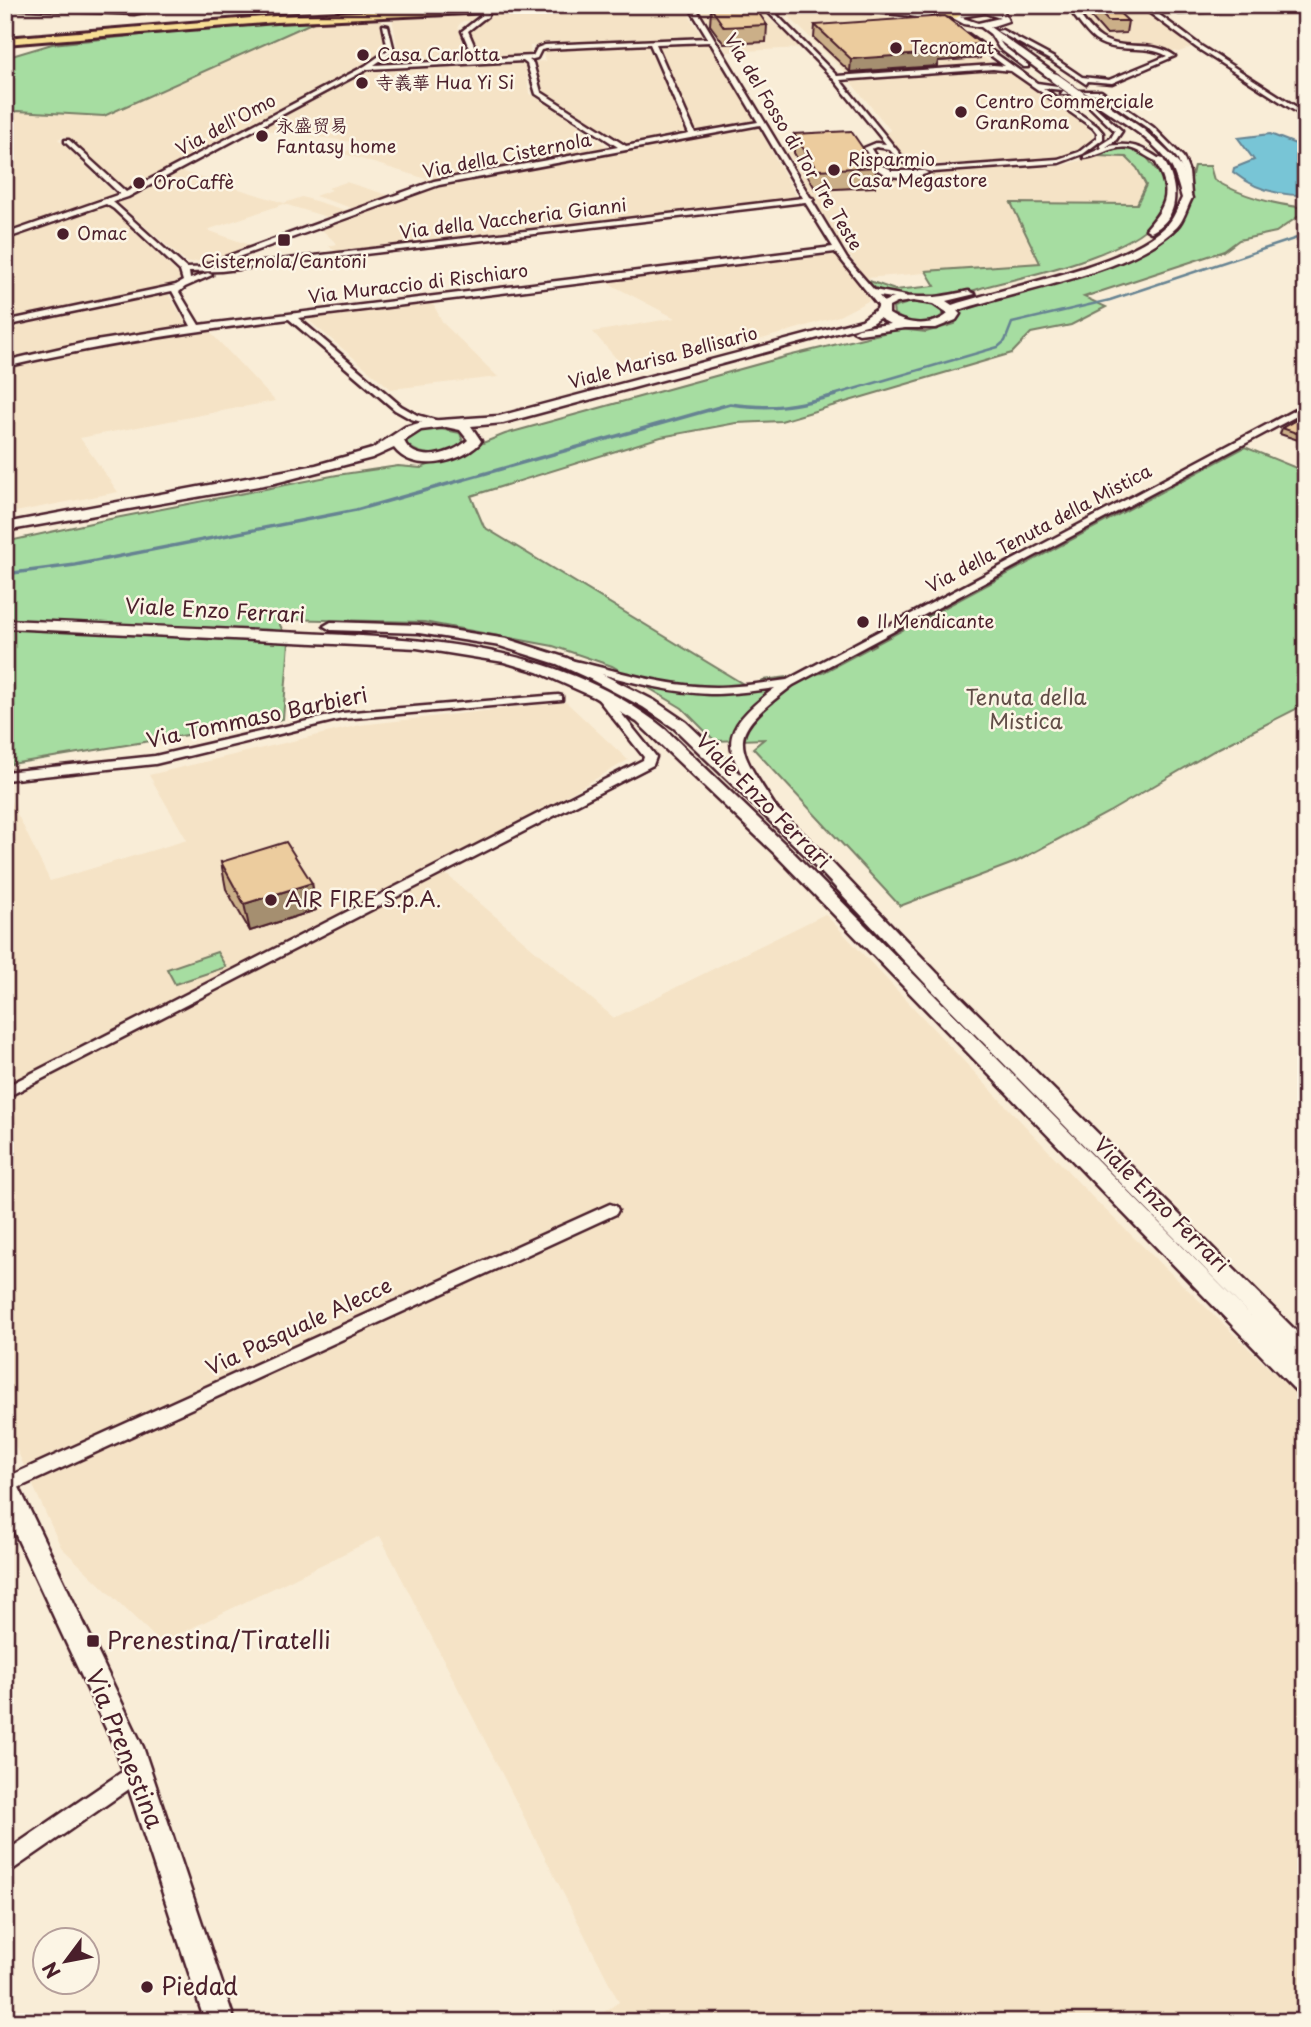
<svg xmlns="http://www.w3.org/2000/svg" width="1311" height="2027" font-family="'Playpen Sans','LXGW WenKai TC',sans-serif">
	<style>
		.built { fill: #f5e3c6 }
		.green { fill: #a6dda1; stroke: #787e66; stroke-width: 2 }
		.water { fill: #78c5d6; stroke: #668392; stroke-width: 2 }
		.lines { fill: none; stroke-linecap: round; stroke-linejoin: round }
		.stream-far1 { stroke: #668392; stroke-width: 2.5 }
		.stream { stroke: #668392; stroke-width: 3.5 }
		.street-casing { stroke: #4a1f2b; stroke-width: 5 }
		.secondary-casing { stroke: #4a1f2b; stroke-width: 5 }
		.highway-casing { stroke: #4a1f2b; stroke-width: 6 }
		.street { fill: #fcf5e5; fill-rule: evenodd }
		.secondary { fill: #fcf5e5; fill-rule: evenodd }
		.highway { fill: #f9df96; fill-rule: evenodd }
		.street-bridge-casing { stroke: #4a1f2b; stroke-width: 9; stroke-linecap: butt }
		.secondary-bridge-casing { stroke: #4a1f2b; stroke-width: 11; stroke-linecap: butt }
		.street-bridge { stroke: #fcf5e5; stroke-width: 6 }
		.secondary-bridge { stroke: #fcf5e5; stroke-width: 9 }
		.wall { fill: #cbaf88; stroke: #4a1f2b; stroke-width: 2 }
		.shaded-wall { fill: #a58f6f; stroke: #4a1f2b; stroke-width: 2 }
		.building { fill: #eccc9e; stroke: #4a1f2b; stroke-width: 2 }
		.poi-dot { fill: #4a1f2b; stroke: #fcf5e5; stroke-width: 2.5 }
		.labels { text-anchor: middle; stroke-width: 5; stroke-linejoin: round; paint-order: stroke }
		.far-poi-label { font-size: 18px; fill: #4a1f2b; stroke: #fcf5e5; text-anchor: start }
		.far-street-label { font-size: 18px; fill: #4a1f2b; stroke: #fcf5e5 }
		.street-label { font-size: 21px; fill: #4a1f2b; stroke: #fcf5e5 }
		.park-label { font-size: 21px; fill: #614e48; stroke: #fcf5e5 }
		.poi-label { font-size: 21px; fill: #4a1f2b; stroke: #fcf5e5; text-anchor: start }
		.near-poi-label { font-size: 24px; fill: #4a1f2b; stroke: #fcf5e5; text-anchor: start }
		.near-street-label { font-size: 24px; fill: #4a1f2b; stroke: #fcf5e5 }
	</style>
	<rect width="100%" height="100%" fill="#f9edd7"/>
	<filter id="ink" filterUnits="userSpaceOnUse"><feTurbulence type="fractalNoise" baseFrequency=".0143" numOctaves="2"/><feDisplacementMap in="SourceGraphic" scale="14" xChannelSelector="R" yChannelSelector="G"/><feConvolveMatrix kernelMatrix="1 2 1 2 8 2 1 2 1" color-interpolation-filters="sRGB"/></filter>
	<g filter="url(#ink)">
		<path class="built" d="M661 5H683L703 38 530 46 531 55 529 56 486 59 478 43H474L470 31 493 14Z
			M697 5H754L802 48 727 52Z
			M1079 5H1141L1193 44 1192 47 1179 52 1112 43 1104 41 1076 10Z
			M798 10 933 21 991 63 969 67 849 76 785 13Z
			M476 13 472 21H463L458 26 468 60 379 64 398 52 392 17Z
			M381 18 388 50 382 54 331 84 129 189 125 190 65 136 58 139 116 195 5 234V116L17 111 104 116 316 21Z
			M709 41 757 123 703 132 696 131 656 43Z
			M647 44 687 135 625 147 539 90 533 62 545 61 542 50Z
			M523 61 525 62 529 93 565 115 610 149 491 168 485 172 433 181 341 153 368 144 258 129 372 68Z
			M996 69 1014 72 1090 130 1093 134 1092 140 1073 153 1048 160 922 165 911 154H903L883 132 891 131 849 80Z
			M758 127 797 197 337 253 329 246 337 244 320 228 439 185Z
			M860 144 874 171 888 176 1060 166 1096 156 1114 155 1126 157 1137 168 1146 185 1137 204 1012 203 1040 263 866 278 846 251 850 250 840 244 784 147Z
			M177 170 284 203 302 197 348 211 330 218 284 204 207 230 252 246 222 257 187 263 117 202 151 189 147 187Z
			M346 182 378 192 391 196 355 209 315 196 332 190 328 188Z
			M105 206H109L182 278 170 286 5 321V241Z
			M835 253 870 300 839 316 732 348 622 365 593 332 675 318 606 282Z
			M167 292 187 325 94 341 5 362V326Z
			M432 302 443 323 498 377 391 389 306 318Z
			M209 331 275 401 80 438 118 492 5 514V369L138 340Z
			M566 702 628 760 440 869 614 1018 825 914 1095 1200 1306 1404V2022H589L619 2002 380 1536 161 1643 61 1547 5 1424V789L50 881 187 840 149 775 360 725Z"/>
		<path class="green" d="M1165 5H1228L1237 11 1179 15Z
			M316 21 104 116 17 111 5 116V58L52 44 241 25Z
			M1129 147 1142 151 1167 184C1166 194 1162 211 1156 219 1128 254 1032 275 988 286 973 290 957 297 942 297 913 299 883 298 861 278L895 290 935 286 926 271 1040 263 1011 203 1137 204 1146 185 1137 168 1126 157 1096 156 1116 148Z
			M1194 166H1210L1214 180C1244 197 1272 204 1306 208V211L1276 232 1239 240 1224 251 1084 297 1106 307 1071 325 1031 333 1012 353 781 421 736 423 661 437 471 496 484 527 750 688 763 680 822 673 1245 447 1306 472V704L1217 749 1109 812 1016 862 900 906 753 748 764 739 715 741 682 708 612 666 553 646 424 622 277 619 289 643 283 719 5 765V542L100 521 337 475 398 466 421 468 505 434 788 356 900 329 926 332 955 324 958 309 1002 299 1131 257 1181 224Z
			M911 302 935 305 944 314C931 326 908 324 894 314L893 308Z
			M435 428 460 433 463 442C451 457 421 459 407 444V440L417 432Z
			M217 952 226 967 175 984 167 969Z"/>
		<path class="water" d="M1270 134 1306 148V195C1279 196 1254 189 1233 172L1234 168 1254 160 1238 138Z"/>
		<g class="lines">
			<path class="stream-far1" d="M830 396 998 347 1005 341 1012 323 1110 300 1306 235"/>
			<path class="stream" d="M5 574 75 565 356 510 730 404C773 410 794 406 836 395"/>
			<defs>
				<path id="street" d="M5 5 134 10 157 5 148 11 134 14 5 8Z
					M688 5H694L810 197 814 199 812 201 847 259 874 290 906 296V300L879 296 887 306 880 308 835 252 298 318 401 406 417 415 442 422 444 424 439 427 411 419 395 410 289 319C194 331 99 345 5 367V361L83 343 191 326 172 291 5 326V321L176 285 183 281 180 271 114 209 106 204 5 239V234L120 194 65 142V140H69L126 192 365 66 388 50 383 25 388 26 394 51 374 65 474 60 462 31 485 13 487 16 468 31 480 59 533 56 537 48 545 45 708 38ZM710 42 758 122 695 133 656 44ZM650 44 689 134 626 146 541 92 533 63 529 60 537 58 541 50 546 49ZM523 61 527 64 536 94 618 147 434 181 206 264 213 266 439 185 760 125 803 198 221 267 186 268 113 202 128 197 368 69ZM805 202 833 247 199 325 179 292 185 287 212 275 208 273 190 279 189 272 221 271Z
					M790 5C844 7 901 4 952 22L950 25C913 13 874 12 835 10 815 10 795 7 775 13L837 76 993 65 1005 66 963 35 968 34 1037 83 1064 87 1062 90 1043 88 1097 126 1103 133V139L1083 154 1059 163 933 172C911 168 904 166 889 149L876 147 871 149 882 166 890 169 891 171H924L928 173C915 179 887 180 876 168 871 163 868 155 864 148L876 143 886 144 831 76 768 12ZM993 69 1011 71 1093 128 1097 133V138L1079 152 1058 159 933 168 918 165 905 160 840 80Z
					M1071 5H1077L1075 9C1083 19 1090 31 1101 38 1123 52 1153 39 1175 56L1112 83 1088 81 1086 84 1050 60 997 31 1002 30 1054 58 1082 77 1109 80 1167 56C1146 43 1117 55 1095 40 1085 32 1077 19 1069 9Z
					M1139 5H1146L1201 46 1306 113V118L1197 48Z
					M988 30H992L1003 46 1028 65V67H1024L999 48Z
					M1063 91H1101L1153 127 1183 157 1189 172 1191 194 1184 192 1183 172 1177 158 1149 129 1098 94H1061Z
					M1089 101 1122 131 1116 140 1106 147C1128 141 1143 147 1161 160V162C1150 161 1141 150 1129 148 1112 145 1099 157 1084 158V156L1102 148 1100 145 1111 138 1115 131 1087 104Z
					M1306 404V411L793 685C725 737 733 741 777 809L775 812H767C726 751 710 737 775 688 754 691 732 694 710 694 660 692 611 676 562 664L560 662 566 659C615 670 665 687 716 687 740 687 763 683 787 680Z
					M600 691 604 692 654 754 656 757 653 765 5 1098V1087L643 760 644 757 594 694Z
					M558 695 562 696V700L342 719 155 764 5 780V772L155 756 342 713Z
					M610 1204 616 1206 618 1210 616 1214 5 1494V1478Z
					M138 1761 145 1764 148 1771 145 1778 5 1875V1852Z"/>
				<path id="secondary" d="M985 9 1004 12 1008 21 990 27 1058 76V80H1052L981 27 964 24 951 17 962 10ZM985 13 1000 18 978 23 960 17Z
					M1093 98H1099L1143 129 1172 156 1182 168 1192 198C1187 207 1184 220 1177 227 1130 274 1020 289 957 311L960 314 956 320 936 328H905L859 334 853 331 859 328 890 324 879 318 870 324 503 423 471 426 481 441 479 444C460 463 413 474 394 448L372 458 275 483 5 531V523L316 465 372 449 405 427 426 421 499 416 862 320 877 309 879 304C899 293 914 298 935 297 946 296 958 293 969 291L975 294 946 301 952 305C1007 286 1132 265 1169 223 1175 216 1178 206 1182 198 1179 188 1176 175 1171 166 1154 139 1119 120 1093 102ZM913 301 933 304 948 314C932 328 906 325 889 314V307L897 303ZM446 427 460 430 468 440C453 455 414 465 404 441L421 430Z
					M1160 158 1163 159C1178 183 1182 218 1151 232L1146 229C1168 204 1172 192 1155 161Z
					M5 620C90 623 175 627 260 631 399 638 550 636 665 729L786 845 1253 1318 923 981 805 855 674 728 643 707 590 679 557 664 500 646 419 633 331 630 324 626 331 622 419 625 507 639 567 658 600 673 655 701 686 722 817 847 937 973 1306 1341V1365L1298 1363 1306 1370V1396L1298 1393 774 853 637 722 594 697 538 672 504 662 417 648 5 628Z
					M5 1474 14 1477 143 1747 235 2022H205L116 1750 5 1512Z"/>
				<path id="highway" d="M506 5H579L574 8 276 22 5 44V38L276 16Z
					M886 5H928L961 15 956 18Z
					M972 5H982L983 8 976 13H968L967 11Z"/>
			</defs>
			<use href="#street" class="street-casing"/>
			<use href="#secondary" class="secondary-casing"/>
			<use href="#highway" class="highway-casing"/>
			<use href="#street" class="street"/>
			<use href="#secondary" class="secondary"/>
			<use href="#highway" class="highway"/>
			<defs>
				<path id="street-bridge" d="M483 5 485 15"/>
				<path id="secondary-bridge" d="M1055 78 1086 100"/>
			</defs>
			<use href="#street-bridge" class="street-bridge-casing"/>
			<use href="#secondary-bridge" class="secondary-bridge-casing"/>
			<use href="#street-bridge" class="street-bridge"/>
			<use href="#secondary-bridge" class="secondary-bridge"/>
		</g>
		<path class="wall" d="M1092 5 1128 21 1126 33 1106 34 1091 17Z
			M711 8 767 25 766 42 724 44 710 25Z
			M815 25 981 44 980 58 938 61 937 66 850 72 814 38Z
			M794 134 876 167 875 187 816 190 794 153Z
			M1305 415 1298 440 1280 434 1282 428Z
			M221 862 312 883 316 910 250 931 226 889Z"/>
		<path class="shaded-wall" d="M981 44 980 58 938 61 937 66 850 72 851 59 932 48Z
			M1306 431V436L1298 440 1299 434Z
			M312 883 316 910 250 931 244 904Z"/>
		<path class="building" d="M1093 5H1111L1128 21H1108Z
			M754 6 767 25 724 27 711 8Z
			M945 16 981 44 932 48 938 53 851 59 815 25Z
			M851 131 876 167 817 170 794 134Z
			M1305 415H1306V431L1299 434 1282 428Z
			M286 842 312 883 244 904 221 862Z"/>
	</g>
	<g class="poi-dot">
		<circle cx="896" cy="48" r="7"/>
		<circle cx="363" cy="55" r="7"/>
		<circle cx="362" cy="83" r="7"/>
		<circle cx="961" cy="112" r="7"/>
		<circle cx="262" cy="136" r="7"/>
		<circle cx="834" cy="170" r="7"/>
		<circle cx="139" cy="183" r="7"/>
		<circle cx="63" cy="234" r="7"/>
		<rect x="277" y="233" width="14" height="14" rx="3.5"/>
		<circle cx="863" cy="622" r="7"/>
		<circle cx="271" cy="900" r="7"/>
		<rect x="86" y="1634" width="14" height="14" rx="3.5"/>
		<circle cx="147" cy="1987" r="7"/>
	</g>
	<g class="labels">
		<g class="far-poi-label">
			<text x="910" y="54">Tecnomat</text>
			<text x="377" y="61">Casa Carlotta</text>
			<text x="376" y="89">寺義華 Hua Yi Si</text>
			<text x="975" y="108">Centro Commerciale<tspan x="975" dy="21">GranRoma</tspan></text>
			<text x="276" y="132">永盛贸易<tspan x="276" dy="21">Fantasy home</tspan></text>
			<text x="848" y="166">Risparmio<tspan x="848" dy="21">Casa Megastore</tspan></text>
			<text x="153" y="189">OroCaffè</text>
			<text x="77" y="240">Omac</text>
			<text x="284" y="268" text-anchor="middle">Cisternola/Cantoni</text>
			<text x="877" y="628">Il Mendicante</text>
		</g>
		<g class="far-street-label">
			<text transform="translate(226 125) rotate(-28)" y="6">Via dell'Omo</text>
			<text transform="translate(793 142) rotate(59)" y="6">Via del Fosso di Tor Tre Teste</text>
			<text transform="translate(507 156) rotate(-11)" y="6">Via della Cisternola</text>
			<text transform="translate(513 219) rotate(-7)" y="6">Via della Vaccheria Gianni</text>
			<text transform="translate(418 284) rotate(-7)" y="6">Via Muraccio di Rischiaro</text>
			<text transform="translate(663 358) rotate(-15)" y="6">Viale Marisa Bellisario</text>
			<text transform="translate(1039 529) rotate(-28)" y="6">Via della Tenuta della Mistica</text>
		</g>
		<g class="street-label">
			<text transform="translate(215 611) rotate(3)" y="7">Viale Enzo Ferrari</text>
			<text transform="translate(257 718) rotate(-12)" y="7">Via Tommaso Barbieri</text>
			<text transform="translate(763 801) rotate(45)" y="7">Viale Enzo Ferrari</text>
			<text transform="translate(1161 1205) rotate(45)" y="7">Viale Enzo Ferrari</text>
			<text transform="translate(299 1327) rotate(-25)" y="7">Via Pasquale Alecce</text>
		</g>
		<g class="park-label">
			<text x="1026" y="705">Tenuta della<tspan x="1026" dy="24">Mistica</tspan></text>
		</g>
		<g class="poi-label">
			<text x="285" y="907">AIR FIRE S.p.A.</text>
		</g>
		<g class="near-poi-label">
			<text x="107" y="1649">Prenestina/Tiratelli</text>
			<text x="161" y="1995">Piedad</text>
		</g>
		<g class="near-street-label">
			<text transform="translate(124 1749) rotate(68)" y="8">Via Prenestina</text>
		</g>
	</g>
	<rect width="1311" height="2027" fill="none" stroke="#fcf5e5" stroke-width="28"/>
	<rect x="14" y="14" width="1283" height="1999" fill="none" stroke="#4a1f2b" stroke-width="2.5" filter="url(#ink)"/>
	<g transform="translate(66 1961) rotate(238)"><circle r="33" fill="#fcf5e5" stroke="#b59f9b" stroke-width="2"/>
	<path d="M0-5L12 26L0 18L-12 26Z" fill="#4a1f2b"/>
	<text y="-10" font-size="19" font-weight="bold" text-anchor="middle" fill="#4a1f2b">N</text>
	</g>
</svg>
